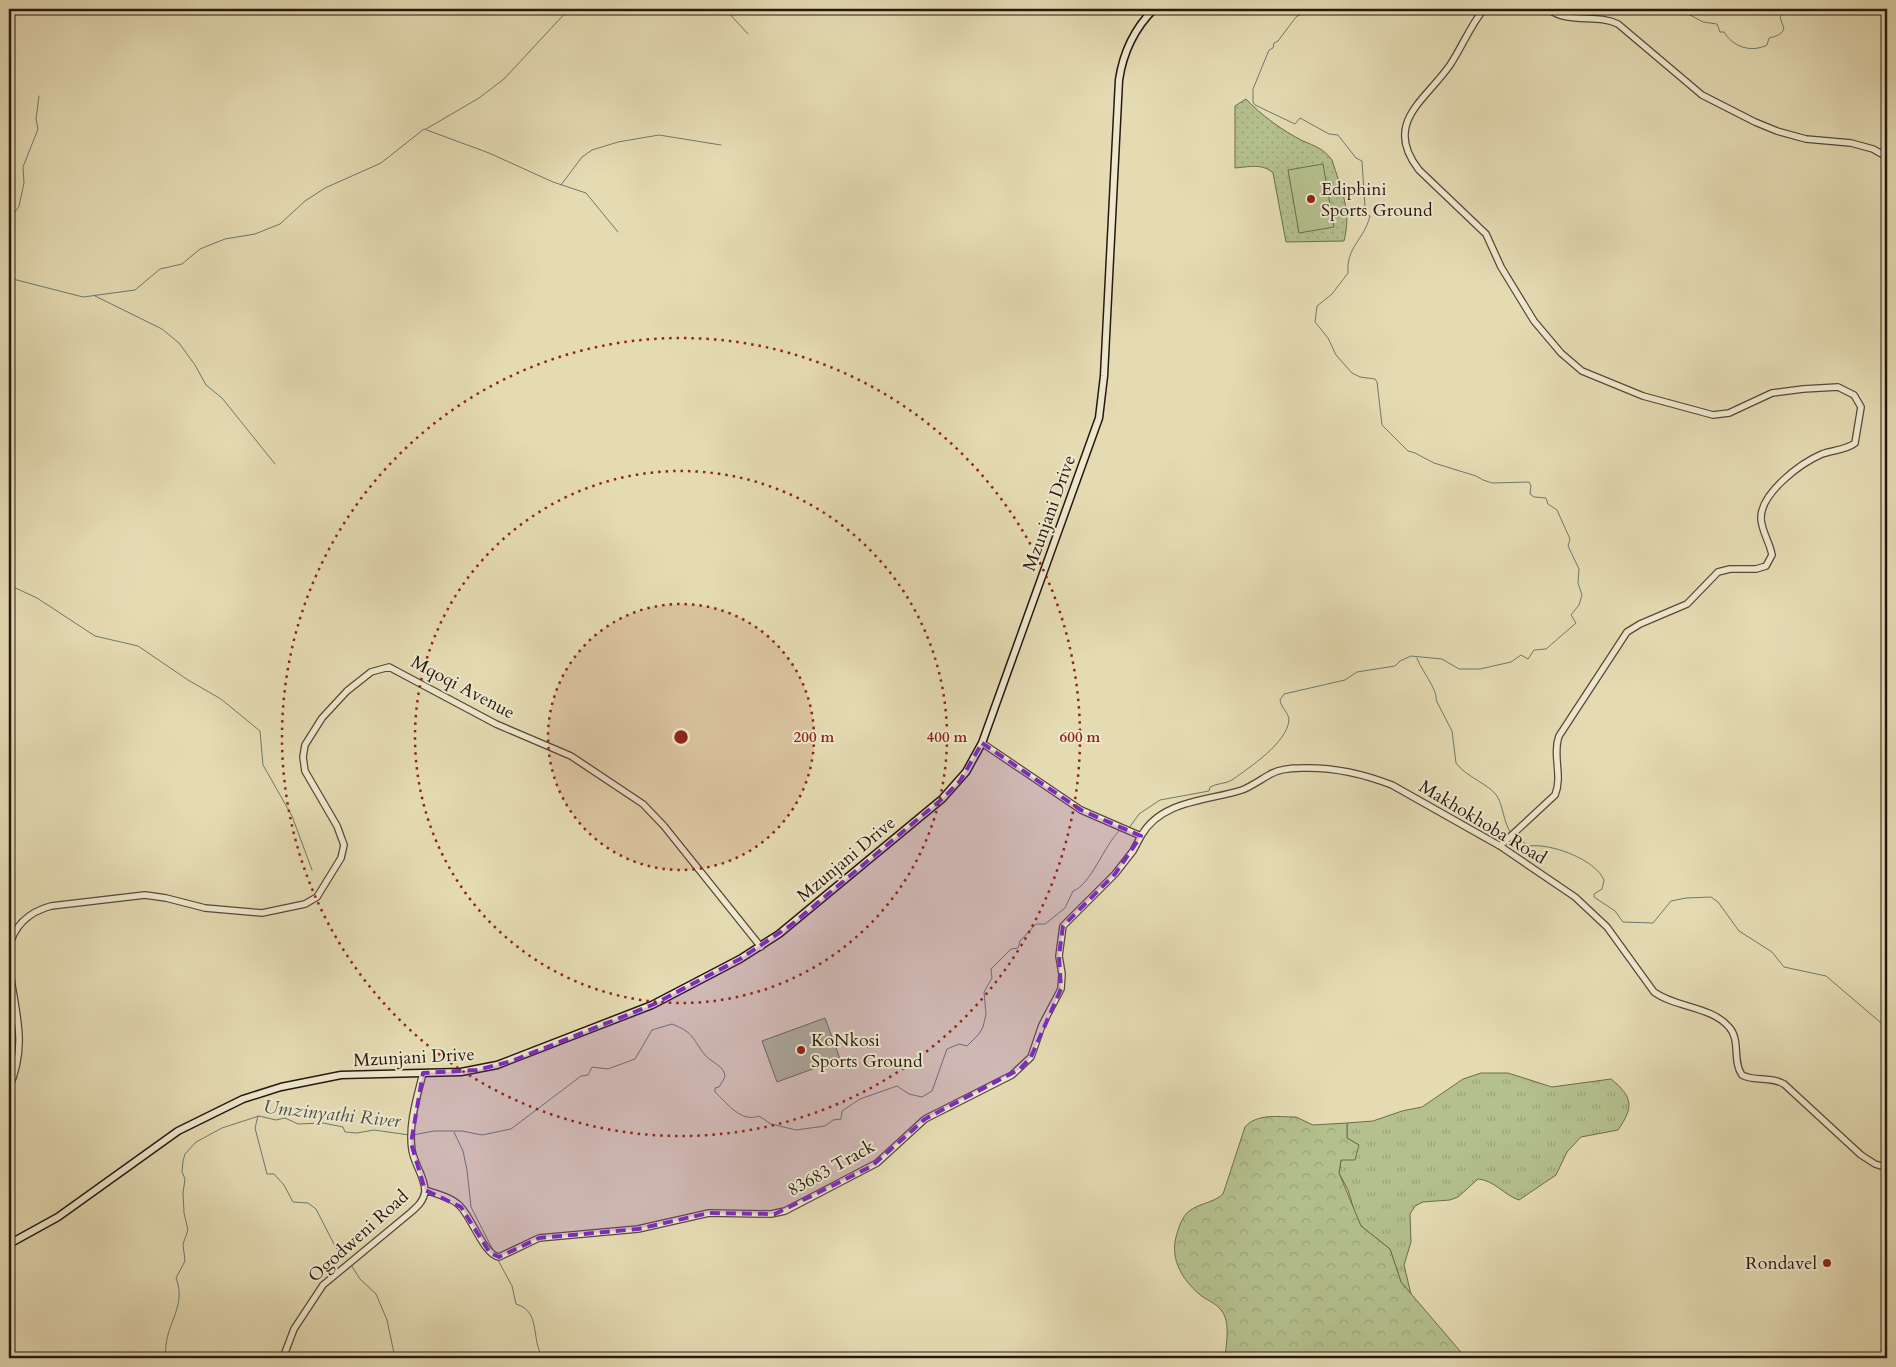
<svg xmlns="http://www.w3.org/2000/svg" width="1896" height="1367" font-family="Cardo,serif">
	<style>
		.grass { fill: url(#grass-tufts); stroke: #6c6c4e }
		.forest { fill: url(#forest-crowns); stroke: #6c6c4e }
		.park { fill: url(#park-dots); stroke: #6c6c4e }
		.garden { fill: #b4c08e; stroke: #6c6c4e }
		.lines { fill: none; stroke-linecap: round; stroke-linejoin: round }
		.stream { stroke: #697a70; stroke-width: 1 }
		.tertiary-casing { stroke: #554938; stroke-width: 8 }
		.secondary-casing { stroke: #25180f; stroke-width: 9 }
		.tertiary { stroke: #eee8ce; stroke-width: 5.5 }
		.secondary { stroke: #eee8ce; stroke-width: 6 }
		.marked { fill: #7b2cbf; fill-opacity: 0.2; stroke: #7b2cbf; stroke-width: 4; stroke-dasharray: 10 6; stroke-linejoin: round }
		.ring { fill: none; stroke: #8f2418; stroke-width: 2.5; stroke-dasharray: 2.5 5 }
		.poi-dot { fill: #8f2418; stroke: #eee8ce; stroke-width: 2 }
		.labels { text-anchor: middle; stroke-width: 4; stroke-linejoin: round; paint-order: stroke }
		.poi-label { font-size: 18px; fill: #25180f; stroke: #eee8ce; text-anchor: start }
		.street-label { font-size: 18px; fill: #25180f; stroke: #eee8ce }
		.water-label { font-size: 19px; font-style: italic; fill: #4d5147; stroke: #eee8ce }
		.centre { fill: #8f2418; stroke: #eee8ce; stroke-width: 2.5 }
		.ring-label { font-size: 15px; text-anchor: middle; font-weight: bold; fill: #8f2418; stroke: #eee8ce; stroke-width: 4; stroke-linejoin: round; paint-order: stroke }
	</style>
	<defs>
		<pattern id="grass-tufts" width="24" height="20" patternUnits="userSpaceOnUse" patternTransform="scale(1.25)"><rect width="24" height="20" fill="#b4c08e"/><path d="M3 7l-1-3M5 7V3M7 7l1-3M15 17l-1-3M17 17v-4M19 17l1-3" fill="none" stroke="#9ba479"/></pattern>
		<pattern id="forest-crowns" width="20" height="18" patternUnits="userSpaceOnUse" patternTransform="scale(1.25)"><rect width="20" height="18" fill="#b4c08e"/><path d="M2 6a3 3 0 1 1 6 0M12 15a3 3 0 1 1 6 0" fill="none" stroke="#9ba479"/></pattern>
		<pattern id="park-dots" width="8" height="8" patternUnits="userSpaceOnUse" patternTransform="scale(1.25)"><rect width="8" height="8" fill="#b4c08e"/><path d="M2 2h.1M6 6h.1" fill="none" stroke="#9ba479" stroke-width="1.8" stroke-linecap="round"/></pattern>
	</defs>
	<rect width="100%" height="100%" fill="#e5dbb3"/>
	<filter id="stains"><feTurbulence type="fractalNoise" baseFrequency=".004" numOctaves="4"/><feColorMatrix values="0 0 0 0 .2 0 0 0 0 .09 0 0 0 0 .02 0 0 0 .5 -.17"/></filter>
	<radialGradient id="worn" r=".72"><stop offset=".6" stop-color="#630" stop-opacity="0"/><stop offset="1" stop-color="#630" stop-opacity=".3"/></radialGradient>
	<path class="grass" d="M1481 1073H1508L1552 1087 1611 1079C1633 1097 1634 1107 1618 1130L1581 1137 1567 1152 1556 1175 1519 1200C1504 1195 1494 1180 1478 1179L1458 1197 1450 1200 1423 1202 1415 1206 1410 1214 1411 1242 1404 1265 1411 1294 1401 1282 1390 1249 1361 1226 1355 1213 1348 1190 1339 1173 1341 1160 1346 1159 1359 1145 1347 1138V1123L1373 1121 1402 1111 1422 1107 1463 1079Z"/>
	<path class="forest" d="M1296 1117 1313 1125 1347 1123V1138L1359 1145 1355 1160H1341L1339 1173 1361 1226 1390 1249 1401 1282 1466 1358H1225C1226 1345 1231 1321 1221 1310 1216 1303 1206 1300 1199 1294 1183 1280 1170 1260 1176 1237 1178 1230 1181 1219 1187 1213 1197 1203 1212 1204 1223 1194L1245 1127C1257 1113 1279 1117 1296 1117Z"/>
	<path class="park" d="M1246 99C1261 115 1283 131 1303 141 1315 146 1324 149 1332 160 1341 189 1352 210 1344 241L1286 242 1273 173C1263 163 1248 167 1235 168V106Z"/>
	<path class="garden" d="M1323 164 1334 227 1299 233 1288 170Z
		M825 1018 840 1059 777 1082 762 1041Z"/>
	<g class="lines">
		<path class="stream" d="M725 9 748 34
			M1679 9 1703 22 1717 24 1720 32H1724C1733 47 1751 53 1767 45L1769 38C1776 36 1780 36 1784 29L1780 17 1788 9
			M426 129 479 98 504 79 569 9
			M561 185 582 157 592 150 618 142 659 135 721 145
			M9 221 19 206 24 183 23 167 38 129 36 119 39 96
			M9 278 83 297 135 290 160 269 182 264 200 249 225 239 255 234 280 224 305 201 325 188 381 163 424 129 489 153 553 182 586 193 618 232
			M95 296 162 329 179 343 195 365 206 385 222 398 275 464
			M9 585 37 598 95 636 138 646 188 680 221 699 260 731 263 765 292 816 312 870
			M1417 658C1421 670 1438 690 1436 700L1452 731 1456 763C1466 777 1489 784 1497 796 1504 808 1503 822 1511 833
			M9 773 14 776
			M1129 828 1139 814 1160 800 1209 791 1210 787C1217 783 1226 784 1232 780 1250 767 1287 743 1289 720 1289 713 1281 708 1280 700L1284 694 1345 680 1357 672 1395 666 1400 661 1411 656 1442 659 1459 669H1480L1511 662 1521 655 1528 659 1534 650 1546 649 1576 623 1571 615 1579 605 1582 595 1578 583 1579 569 1568 546 1570 539 1557 510 1548 504 1546 498 1534 497 1530 494 1531 486 1529 482 1492 483 1483 480 1476 476 1434 463 1415 453 1408 451 1382 425 1377 382 1375 379 1360 377 1352 373 1336 355 1328 338 1315 322 1317 306 1332 294 1348 273C1346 247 1364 240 1370 216L1366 214 1365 207 1362 161 1356 158 1338 135 1329 134 1300 118 1295 124 1255 105 1253 102V89L1269 50 1273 48 1274 43 1278 41 1296 17 1309 9
			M1514 836 1529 846C1550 843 1595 859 1604 880L1602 889 1594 894V897L1615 911 1623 922 1653 923 1671 901 1686 898 1711 897 1718 902 1739 931 1772 952 1784 967 1826 976 1887 1028
			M258 1116 255 1128 267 1174H274L284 1185 293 1202 308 1203 316 1209 336 1248 346 1258
			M454 1132 463 1151 467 1170 471 1207 494 1252
			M413 1135 434 1131H462L482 1135 511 1129 581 1076 588 1075 592 1067 608 1069 635 1059 652 1030 672 1024C695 1033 692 1039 705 1055 712 1063 725 1066 725 1077L719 1087 715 1088V1092C727 1103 741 1123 759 1116L771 1124 796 1130 825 1126 833 1120 841 1119 842 1111 860 1099 897 1086 909 1094 922 1097 932 1091 947 1049 959 1044 967 1046 979 1034 983 1027 986 1014 984 992 992 978 991 969 1011 949 1018 948 1020 941 1036 924H1045L1065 908 1073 891C1091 885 1104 845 1120 830
			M498 1260 512 1286 516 1304C542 1312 530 1339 543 1358
			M351 1265 360 1279 376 1294 387 1320 395 1358
			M166 1358C162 1326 188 1308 176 1278L185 1261 183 1244 188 1230 184 1213 183 1193 185 1179 182 1172 183 1161 185 1154 196 1142 222 1128 259 1116 276 1120 285 1118 298 1124 323 1123 343 1127 345 1132 357 1133 374 1130 409 1135"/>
		<defs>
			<path id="tertiary" d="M1484 9C1470 26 1462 47 1450 65 1426 100 1382 123 1419 170L1486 234 1501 267 1534 321 1561 353 1582 371 1643 396 1713 415 1729 413 1772 393 1803 389 1838 387 1854 395 1861 407 1855 443C1846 450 1833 450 1822 454 1801 463 1760 493 1761 519 1762 532 1770 543 1772 555L1766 566 1756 569H1730L1718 572 1687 604 1640 624 1627 632 1559 736C1552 755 1563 776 1555 795L1500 846
				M1548 9C1570 25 1596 13 1618 24L1702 95 1755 122 1777 131 1806 139 1851 143 1873 149 1887 157
				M982 743 1081 810 1141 836C1161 800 1208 801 1242 790 1252 786 1260 780 1269 775 1278 769 1292 768 1302 768 1333 767 1364 774 1392 785L1500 846 1575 897 1607 927 1654 992C1676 1008 1711 1006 1729 1027 1741 1040 1732 1061 1742 1075 1755 1082 1770 1076 1784 1084L1861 1155 1875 1164 1887 1168
				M9 948C14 925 29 912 51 906L145 895 166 898 205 908 262 913 305 904 317 897 341 858 344 845 337 826 305 771 303 757 305 745 322 718 347 691 371 672 389 667 496 724 571 756 643 804 664 826 761 947
				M9 964C14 1010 29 1042 9 1088
				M425 1190C437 1194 451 1197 460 1206 472 1218 484 1255 499 1257L539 1238 638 1229 709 1213 771 1214 785 1211 877 1163 925 1119 1012 1075 1031 1057 1042 1025 1061 989 1062 974 1059 956 1063 926 1115 874 1133 851 1141 836
				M283 1358 294 1329 323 1285 410 1213C417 1207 424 1201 425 1191 425 1177 414 1164 412 1150 408 1125 417 1097 423 1073"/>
			<path id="secondary" d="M9 1244 58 1217 178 1131 243 1099 281 1087 341 1075 461 1072 497 1065 652 1005 740 959 779 934 942 799 966 772 982 743 1099 418 1104 376 1119 80C1123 53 1134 29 1154 9"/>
		</defs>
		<use href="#tertiary" class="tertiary-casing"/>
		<use href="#secondary" class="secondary-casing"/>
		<use href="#tertiary" class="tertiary"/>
		<use href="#secondary" class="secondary"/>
	</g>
	<path class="marked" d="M982 743 1081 810 1141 836 1115 874 1063 926 1059 956 1061 989 1031 1057 1020 1069 925 1119 872 1166 775 1214 709 1213 638 1229 539 1238 499 1257 490 1253 461 1207 425 1190 411 1143 423 1073 477 1070 512 1061 652 1005 740 959 791 925 942 799 960 781Z"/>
	<circle cx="681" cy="737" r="133" fill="#8f2418" fill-opacity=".12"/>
	<g class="ring">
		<circle cx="681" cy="737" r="133"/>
		<circle cx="681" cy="737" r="266"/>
		<circle cx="681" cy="737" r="399"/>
	</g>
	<g class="poi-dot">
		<circle cx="1311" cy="199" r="5"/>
		<circle cx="801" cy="1050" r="5"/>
		<circle cx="1827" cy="1263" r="5"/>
	</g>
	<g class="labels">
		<g class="poi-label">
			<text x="1321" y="195">Ediphini<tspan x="1321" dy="21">Sports Ground</tspan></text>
			<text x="811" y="1046">KoNkosi<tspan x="811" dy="21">Sports Ground</tspan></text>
			<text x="1817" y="1269" text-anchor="end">Rondavel</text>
		</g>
		<g class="street-label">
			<text transform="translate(1049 513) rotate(-70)" y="6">Mzunjani Drive</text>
			<text transform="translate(463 687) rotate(28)" y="6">Mqoqi Avenue</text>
			<text transform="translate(1483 822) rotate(31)" y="6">Makhokhoba Road</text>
			<text transform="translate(846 859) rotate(-40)" y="6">Mzunjani Drive</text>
			<text transform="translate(414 1057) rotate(-3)" y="6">Mzunjani Drive</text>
			<text transform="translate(831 1168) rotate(-29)" y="6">83683 Track</text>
			<text transform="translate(358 1236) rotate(-42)" y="6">Ogodweni Road</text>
		</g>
		<g class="water-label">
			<text transform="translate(332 1113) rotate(6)" y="7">Umzinyathi River</text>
		</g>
	</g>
	<circle cx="681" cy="737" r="8" class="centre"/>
	<g class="ring-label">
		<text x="814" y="742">200 m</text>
		<text x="947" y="742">400 m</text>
		<text x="1080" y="742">600 m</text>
	</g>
	<rect width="1896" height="1367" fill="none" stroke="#e5dbb3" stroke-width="30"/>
	<rect x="10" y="10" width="1876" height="1347" fill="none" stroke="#25180f" stroke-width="2.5"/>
	<rect x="15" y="15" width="1866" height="1337" fill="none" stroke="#25180f"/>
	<rect width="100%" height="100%" filter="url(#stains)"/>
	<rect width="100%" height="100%" fill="url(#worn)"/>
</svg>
